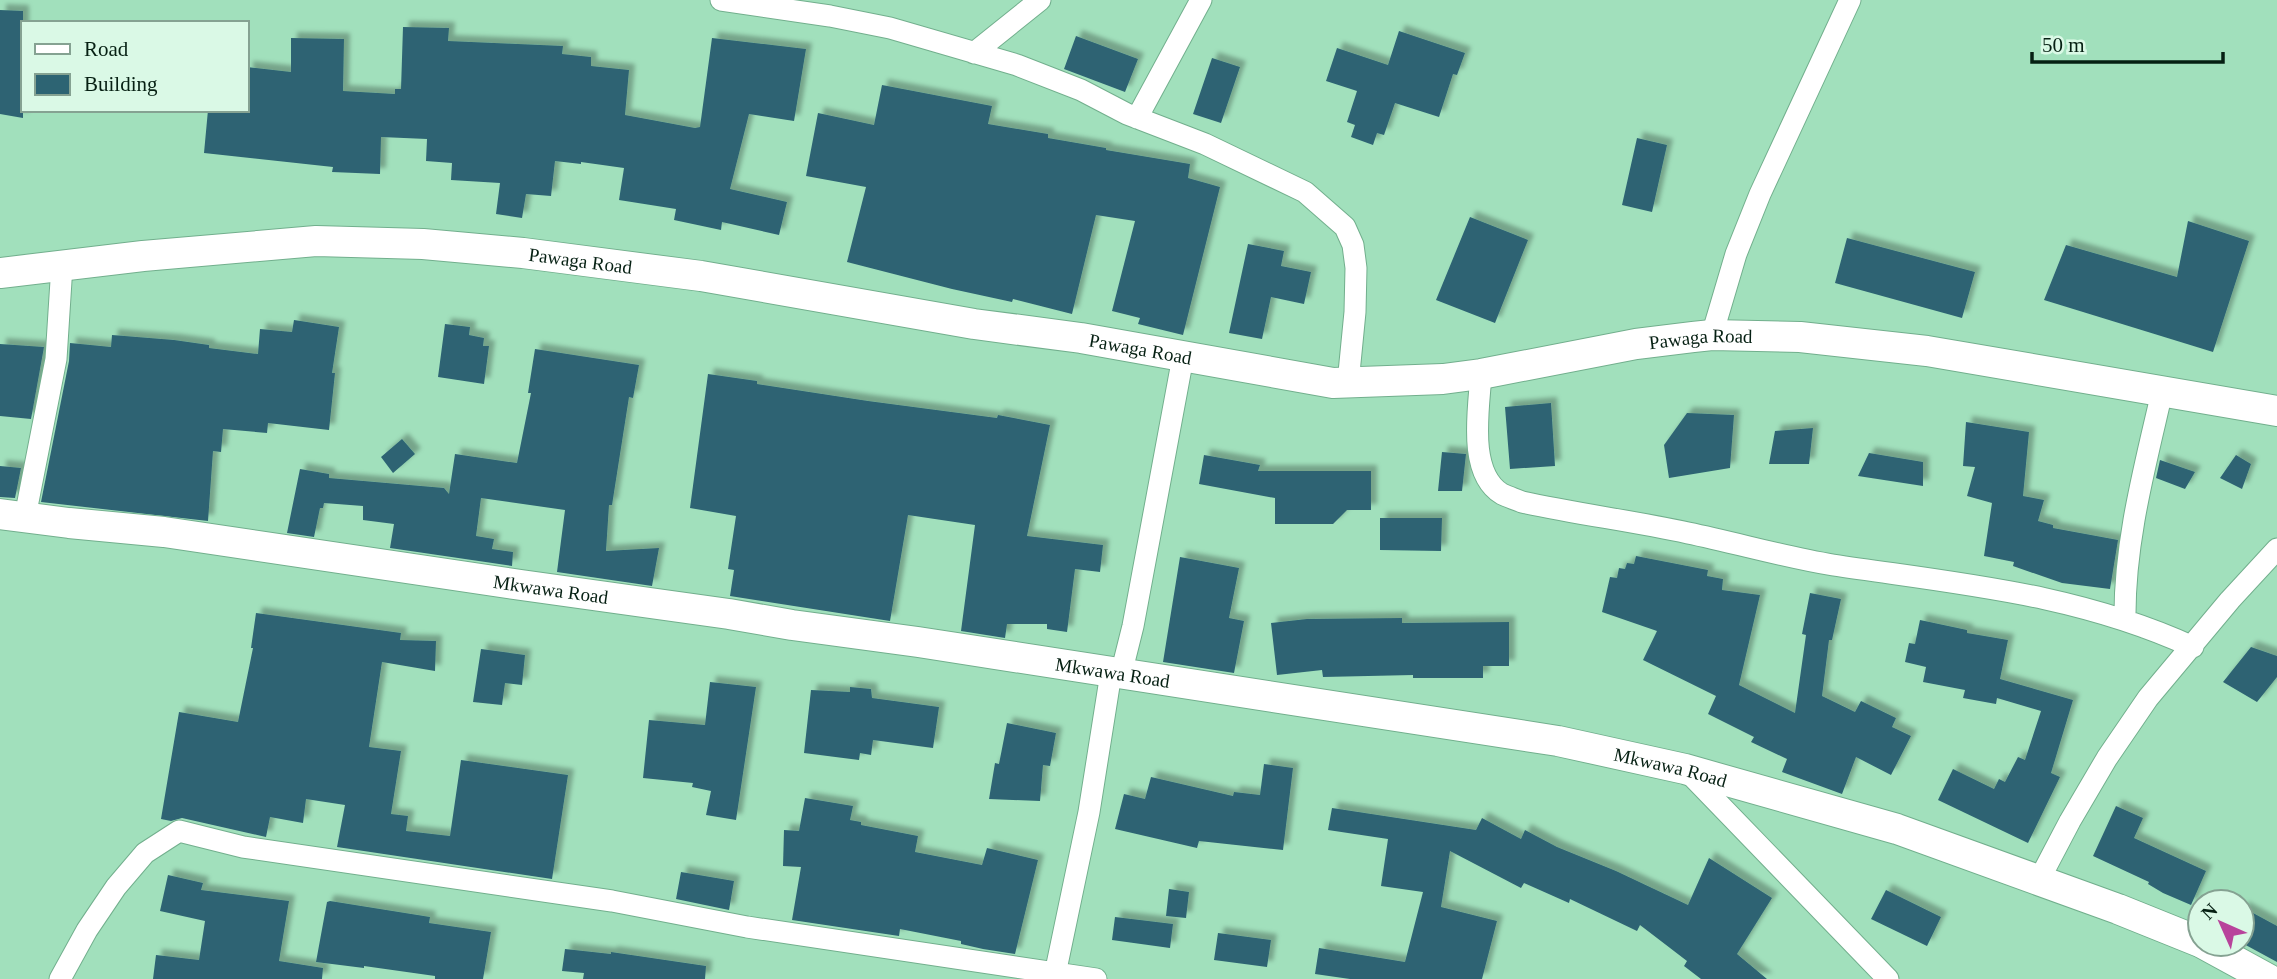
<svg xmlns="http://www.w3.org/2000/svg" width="2277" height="979" font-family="'Times New Roman',serif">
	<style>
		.building { fill: #2d6473; filter: url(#shadow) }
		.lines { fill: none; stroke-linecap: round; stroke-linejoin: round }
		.street-casing { stroke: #72af8d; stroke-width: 23 }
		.secondary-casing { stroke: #72af8d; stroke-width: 32 }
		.street { stroke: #fff; stroke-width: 21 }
		.secondary { stroke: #fff; stroke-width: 30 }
		.labels { text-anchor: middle; stroke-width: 7; stroke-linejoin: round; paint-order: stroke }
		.street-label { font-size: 19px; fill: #062013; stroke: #daf9e6 }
	</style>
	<defs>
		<filter id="shadow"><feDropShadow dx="6" dy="-6" stdDeviation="2" flood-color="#0004"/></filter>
	</defs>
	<rect width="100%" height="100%" fill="#a1e0bc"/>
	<path class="building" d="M0 10 23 11V118L0 114Z
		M403 27 449 28 448 41 563 46 562 54 591 57V66L629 70 625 115 695 128 700 127 712 38 806 49 794 121 749 114 730 189 787 202 779 235 722 222 721 230 674 220 676 209 619 200 624 168 581 162V164L555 161 551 196 526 194 522 218 496 214 500 183 451 180 452 163 426 161 427 139 381 137 380 174 332 172 333 167 204 153 208 110H247V67L291 72V38L344 39 343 91 395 94V89H401Z
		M1399 31 1465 53 1457 75 1453 74 1439 117 1395 103 1384 135 1377 133 1373 145 1351 137 1355 125 1347 122 1357 91 1326 81 1337 48 1388 65Z
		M1076 36 1138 59 1125 92 1064 69Z
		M1212 58 1240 67 1221 123 1193 114Z
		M882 85 992 106 988 124 1048 134V138L1106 148V150L1190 164 1188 178 1220 187 1183 335 1138 324 1140 318 1112 311 1135 221 1096 215 1072 314 1013 299 1012 302 952 289 847 262 866 187 806 176 818 113 874 125Z
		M1637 138 1667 145 1652 212 1622 205Z
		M1470 217 1528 240 1495 323 1436 300Z
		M2188 221 2249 241 2213 352 2044 300 2066 245 2177 277Z
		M1847 238 1975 272 1962 318 1835 283Z
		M1248 244 1284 251 1281 266 1311 272 1304 304 1271 297 1262 339 1229 333Z
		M294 320 339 327 332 373H335L329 430 268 423 267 433 223 429 221 452 213 451 208 521 41 502 69 361 70 343 111 347 112 335 174 340 209 345V348L258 354 260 329 292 332Z
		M445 324 470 327 469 335 484 338 483 346H489L484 384 438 377Z
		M0 344 44 347 31 419 0 416Z
		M535 349 639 365 633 398 629 397 612 505H609L606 551 659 548 652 586 557 572 565 510 481 498 476 536 494 539 492 549 513 552 512 566 390 548 394 524 363 520V506L324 503 323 508H320L314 537 287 533 300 469 329 474V478L444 488 449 494 455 454 517 463 531 393H528Z
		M708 374 757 381V384L868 401 997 418 998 415 1050 425 1027 536 1103 545 1100 572 1075 569 1067 632 1047 629V624H1007L1005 638 961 631 975 525 908 515 890 621 730 596 734 570 728 569 736 516 690 508Z
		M1551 403 1555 466 1510 469 1505 407Z
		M1687 413 1734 415 1730 468 1669 478 1664 445Z
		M1966 422 2029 432 2023 496 2044 500 2038 521 2053 525V528L2118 540 2110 589 2062 583 2013 566 2014 562 1984 556 1992 503 1967 496 1975 467 1963 466Z
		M1813 428 1809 464H1769L1775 431Z
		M402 439 415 454 393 473 381 457Z
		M1442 452 1466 454 1462 491H1438Z
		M1869 453 1923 462V486L1858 476Z
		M1204 455 1260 465 1258 471H1371V510H1347L1333 524H1275V498L1199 484Z
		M2236 455 2251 464 2242 489 2220 478Z
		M2160 460 2195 472 2185 489 2156 478Z
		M0 466 21 468 15 498 0 497Z
		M1380 518H1442L1441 551 1380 550Z
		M1636 556 1708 570 1707 576 1723 579 1722 590 1760 595 1739 685 1795 713 1806 635 1802 634 1810 593 1841 599 1832 640H1829L1822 696 1855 712 1861 701 1896 718 1892 727 1911 736 1891 775 1856 757 1842 794 1782 772 1787 759 1751 742 1754 737 1708 714 1716 696 1643 660 1657 631 1602 612 1610 577 1617 578 1619 568 1625 569 1627 563 1634 564Z
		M1180 557 1239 568 1229 618 1244 621 1234 673 1163 662Z
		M256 613 401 633 400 640 436 641 435 671 382 662 369 747 401 751 391 814 408 816 406 831 450 836 461 760 568 775 552 879 337 847 345 805 306 799 303 823 270 817 266 837 182 818 171 821 161 819 179 712 238 722 253 648H251Z
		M1402 618V623L1509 622V666H1483V678H1413V675L1323 677 1322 670 1277 675 1271 623 1307 619Z
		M1920 620 1967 630V633L2008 640 2000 679 2073 700 2051 773 2060 777 2028 843 1938 800 1953 769 1994 789 1999 779 2005 782 2018 757 2025 760 2041 711 1997 698 1996 704 1963 698 1965 690 1923 682 1926 667 1905 662 1909 643 1915 644Z
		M2251 647 2277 656V677L2257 702 2223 682Z
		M481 649 525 655 522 685 505 683 502 705 473 702Z
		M710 682 756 687 736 820 706 815 711 791 692 787 693 783 643 778 649 720 705 725Z
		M850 687 871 689 872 698 939 707 933 748 873 740 871 755 860 753 859 760 804 753 811 690 850 692Z
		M1007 723 1056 733 1050 766 1043 765 1040 801 989 799 995 763 999 764Z
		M1264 764 1293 768 1283 850 1199 841 1197 848 1115 829 1124 794 1145 799 1151 777 1233 796 1234 792 1260 795Z
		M805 798 853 806 850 820 861 822V825L918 836 915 852 982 865 987 848 1038 860 1015 954 983 949 961 944V941L900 929 899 936 792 920 801 867 783 866 784 830 799 831Z
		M2116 806 2143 818 2134 838 2206 871 2191 905 2163 893 2148 884 2149 882 2093 856Z
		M1332 808 1476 830 1482 818 1521 839 1525 830 1557 847 1616 871 1688 905 1709 858 1772 898 1737 954 1767 979H1701L1684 966 1687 961 1640 925 1637 931 1570 899 1569 903 1524 883 1521 888 1450 851 1441 907 1497 921 1482 979H1350L1315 974 1319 948 1405 962 1423 892 1381 886 1388 839 1328 830Z
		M681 872 734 881 729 910 676 899Z
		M168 875 203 883 201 890 289 901 279 961 323 968 322 979H153L156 955 199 960 205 921 160 911Z
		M1169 889 1189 892 1186 918 1166 916Z
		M1886 890 1941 917 1927 946 1871 919Z
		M330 901 430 917 429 923 491 932 483 979H435V976L364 966V968L316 962 327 902Z
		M2242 907 2277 926V962L2242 943Z
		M1115 917 1173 924 1170 948 1112 940Z
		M1218 933 1271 940 1267 967 1214 960Z
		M565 949 611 954V952L706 966 705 979H583L584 973 562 971Z"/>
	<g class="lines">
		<defs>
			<path id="street" d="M721 0 830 16 890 28 1017 65 1081 90 1127 114 1205 144 1305 192 1345 227 1353 245 1356 268 1355 312 1348 383
				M974 53 1040 0
				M1137 118 1201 0
				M1712 335 1736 254 1760 194 1850 0
				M1481 374C1479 408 1467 473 1502 494 1508 497 1515 499 1522 502 1577 514 1633 521 1688 533 1737 543 1784 557 1833 565 1959 584 2075 593 2193 647
				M25 517 56 359 62 265
				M2125 620C2124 543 2145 466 2162 392
				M1121 674 1133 626 1183 357
				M1688 772 1888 979
				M2039 880 2070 821 2107 758 2148 698 2230 600 2277 549
				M60 979 87 930 116 887 145 853 179 831 243 847 612 901 747 927 1096 979
				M1054 979 1089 812 1111 673"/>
			<g id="secondary">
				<path id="s1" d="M0 273 143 256 316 241 423 244 523 253 701 276 974 324 1081 338 1333 383 1443 379 1481 374 1636 344 1693 337 1712 335 1800 337 1927 351 2277 411"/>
				<path id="s2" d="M0 514 69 523 164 532 521 585 729 614 792 625 918 642 1558 741 1685 769 1897 829 2118 909 2200 942"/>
				<path d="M2204 944 2268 979"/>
			</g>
		</defs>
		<use href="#street" class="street-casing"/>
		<use href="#secondary" class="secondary-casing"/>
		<use href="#street" class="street"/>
		<use href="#secondary" class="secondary"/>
	</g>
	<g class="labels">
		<g class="street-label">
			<text dy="7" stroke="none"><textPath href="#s1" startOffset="583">Pawaga Road</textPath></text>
			<text dy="7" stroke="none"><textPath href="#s1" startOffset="1717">Pawaga Road</textPath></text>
			<text dy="7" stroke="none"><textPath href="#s1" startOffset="1150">Pawaga Road</textPath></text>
			<text dy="7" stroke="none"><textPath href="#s2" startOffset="556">Mkwawa Road</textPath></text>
			<text dy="7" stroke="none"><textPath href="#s2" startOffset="1124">Mkwawa Road</textPath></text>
			<text dy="7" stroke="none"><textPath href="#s2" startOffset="1690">Mkwawa Road</textPath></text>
		</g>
	</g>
	<rect x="21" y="21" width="228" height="91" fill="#daf9e6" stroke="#85a292" stroke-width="2"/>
	<rect x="35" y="44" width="35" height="10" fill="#ffffff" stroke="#85a292" stroke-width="2"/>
	<text x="84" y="56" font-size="21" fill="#062013">Road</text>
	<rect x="35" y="74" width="35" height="21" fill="#2d6473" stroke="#85a292" stroke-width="2"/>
	<text x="84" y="91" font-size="21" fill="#062013">Building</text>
	<g transform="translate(2221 923) rotate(315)"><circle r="33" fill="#daf9e6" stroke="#85a292" stroke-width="2"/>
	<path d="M0-5L12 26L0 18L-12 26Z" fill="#b8439b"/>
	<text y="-10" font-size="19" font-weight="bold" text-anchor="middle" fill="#062013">N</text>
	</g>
	<path d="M2032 52v10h191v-10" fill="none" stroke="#062013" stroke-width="3.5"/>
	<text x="2042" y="52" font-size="21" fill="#062013" stroke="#daf9e6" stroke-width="5" paint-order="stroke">50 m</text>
</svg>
